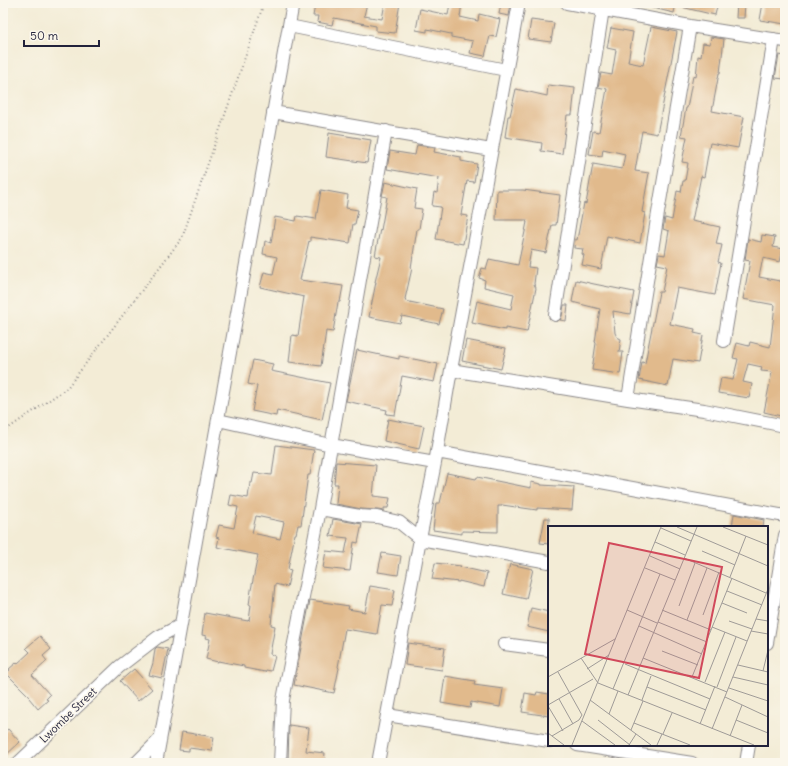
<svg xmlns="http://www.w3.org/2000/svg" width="788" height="766" font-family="Delius,sans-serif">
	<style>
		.building { fill: #e1ba8c; fill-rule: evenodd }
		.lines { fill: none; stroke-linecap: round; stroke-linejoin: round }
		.minor-casing { stroke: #8a8788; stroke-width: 14 }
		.path { stroke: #8a8788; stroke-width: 2; stroke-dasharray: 1 3; stroke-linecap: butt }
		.minor { stroke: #fff; stroke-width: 12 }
		.labels { text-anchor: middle; stroke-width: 3.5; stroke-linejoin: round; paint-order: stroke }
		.street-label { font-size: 11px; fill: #22223b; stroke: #fbf7ec }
		.inset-road { fill: none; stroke: #9f9b98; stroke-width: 1 }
		.view { fill: #d1495b; fill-opacity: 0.15; stroke: #d1495b; stroke-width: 2 }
		.inset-edge { fill: none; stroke: #22223b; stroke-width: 2 }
	</style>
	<rect width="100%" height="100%" fill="#fbf7ec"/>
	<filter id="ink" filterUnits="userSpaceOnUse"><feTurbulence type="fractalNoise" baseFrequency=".025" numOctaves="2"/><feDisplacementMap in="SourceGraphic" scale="8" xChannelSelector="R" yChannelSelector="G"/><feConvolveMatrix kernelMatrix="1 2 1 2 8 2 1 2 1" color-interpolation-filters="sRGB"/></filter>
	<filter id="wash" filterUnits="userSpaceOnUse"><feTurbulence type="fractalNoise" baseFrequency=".012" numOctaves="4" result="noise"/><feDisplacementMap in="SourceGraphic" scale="16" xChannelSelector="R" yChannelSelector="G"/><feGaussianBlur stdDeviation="0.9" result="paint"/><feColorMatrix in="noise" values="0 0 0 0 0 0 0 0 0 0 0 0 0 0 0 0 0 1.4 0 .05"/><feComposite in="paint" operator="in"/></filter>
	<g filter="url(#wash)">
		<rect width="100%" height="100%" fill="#f3ecd6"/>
		<g id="blocks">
			<path class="building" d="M320 3H367L364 16 382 19 385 3H400L395 33 376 31V26L334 18 332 25 317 22 318 16H313L315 5 320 6Z
				M450 3H462L460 17 478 21 479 14 500 19 496 37 490 36 485 56 470 53 473 41 451 37V34L427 29V32L416 30 420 9 448 15Z
				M501 3H511L509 16 499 14Z
				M644 3H676L674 13 644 6Z
				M678 3H718L715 15 677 6Z
				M737 3H745L744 18H736Z
				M763 3H785V24L760 20Z
				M531 20 554 23 551 42 528 39Z
				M651 27 677 32 657 134 642 131 635 171 649 173 642 212 645 213 640 243 607 236 601 269 582 265 584 255 582 254 583 249 574 248 575 239 577 240 584 203 586 204 593 164 622 169 625 154 603 149 602 156 589 154 593 131 599 132 607 89 598 87 601 73 612 75 616 50 607 48 611 28 633 32 628 62 643 65Z
				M711 37 724 39 720 73H719L712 111 744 117 738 148 710 143 704 177 701 176 692 221 720 227 716 244 722 245 718 262 721 263 715 295 677 288 670 324 695 329 694 333 703 335 698 363 673 359 668 386 639 380 642 362 645 363 659 292H662L667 266 657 264 659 254 665 255 669 231 663 229 665 218 672 220 677 191 681 192 683 181H685L688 163 682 162 687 137 681 136 686 108H687L693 76 696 77 698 56 701 57 703 43 710 44Z
				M779 55 785 56V79L775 78Z
				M548 85 575 88 572 115H567L562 154 541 151 542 143 505 137 508 116H510L516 89 547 96Z
				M329 133 371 140 367 163 326 157Z
				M417 145 435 148 434 152 461 157V161L477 164 474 182 467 181 461 215 468 216 463 244 436 239 441 207 432 206 434 192 437 193 439 178 387 169 390 151 415 155Z
				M385 182 417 189 414 208 422 209 419 229H417L411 268H412L405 299 406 300 405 301 443 309 439 324 402 316 400 323 369 317 376 282H375L381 257 375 256 380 229 381 230 387 197 382 196Z
				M321 190 348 195 346 208 358 210 355 224H353L350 243 310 237V242L309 241 300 280 343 286 340 302H338L333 332 326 331 321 366 289 362 292 335 298 336 304 297 260 287 264 272 273 274 277 257 263 254 265 241 271 243 275 217 296 221 297 216 316 219Z
				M497 190H523L560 195 556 225H552L546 253 531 250 528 267 536 268 534 284 536 288 527 332 505 328V330L472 323 477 301 511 309 514 294 484 287 485 280 479 278 482 268 486 269 489 259 518 265 527 222H526L527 220H496Z
				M762 235 775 237 773 247 783 249 780 262 763 258 759 277 785 282V417L764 412 772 372 761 371 762 367 748 364 743 382 752 384 749 398 718 393 721 378 733 380 738 359 733 358 737 343 749 346 750 342 770 347 775 305 743 299 750 261 745 260 748 239 761 242Z
				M576 280 594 284 634 292 630 314 613 311 615 333 617 337 621 339 619 352H623L620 374 592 370 596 343 595 342 600 309 572 302Z
				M564 305H568L566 321 560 320 562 316Z
				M466 340 506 348 501 369 462 361Z
				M357 350 399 359V356L438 364 434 382 402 376 395 415 386 414 387 410 346 401Z
				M253 360 273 364 271 371 330 383 322 420 277 410 276 416 252 411 257 386 248 384Z
				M388 419 424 426 419 449 384 441Z
				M276 445 314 450 310 475H308L301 525H298L296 534H295L288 569 291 570 287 587 275 584 271 625 275 626 270 654 275 656 271 671 266 670 265 672 244 668V666L218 661V662L206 659 210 639 206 638 207 636 202 635 205 613 248 621V620L249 621 251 605H249L251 590 258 555 217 547 219 538 216 537 219 525 234 528 238 507 229 505 231 495 248 498 250 483H252L254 473 272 475ZM256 516 284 522 280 539 252 533Z
				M336 462 376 465 373 496 390 498 388 508H384V511L377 510 361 509 336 504 338 484H334Z
				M447 473 476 479 477 477 531 488V482L541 484V485L574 487 572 510 537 508V510L502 505V506H498V532L462 531V534L433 530 436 503H440Z
				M734 514 764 520 763 527H732Z
				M545 518H549V544L540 543Z
				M333 519 362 524 358 543 354 542 350 571 323 568 326 551 345 553 348 538 330 536Z
				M382 553 401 556 398 575 378 572Z
				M435 563 461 566 460 567 487 573 484 587 459 581V582L432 579Z
				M510 564 533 569 526 599 503 594Z
				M370 586 395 590 392 606 382 605 377 634 345 629 338 667 339 668 334 693 294 685 310 600 349 606 348 609 365 612Z
				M531 608 549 612V632L527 627Z
				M40 636 51 649 43 656 47 661 32 675 50 695 46 699 48 700 38 709 29 698 30 697 6 673 10 670 9 669 16 663 17 664 30 652 26 648Z
				M408 643 445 648 442 670 405 665Z
				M157 647 168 649 162 678 149 675 153 663 155 649Z
				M134 669 152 689 138 701 120 681Z
				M445 676 475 681 474 685 503 689 500 707 471 702 470 708 441 703Z
				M537 692 549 694V716L522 712 525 693 536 695Z
				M289 725 309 728 306 751 325 753 324 763H288Z
				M8 729 20 742 3 758V733Z
				M182 732 214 737 212 751 189 748V751L179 750Z"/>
		</g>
	</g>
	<g filter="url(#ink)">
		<use href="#blocks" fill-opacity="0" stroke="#8a8788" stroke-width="1"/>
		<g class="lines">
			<defs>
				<path id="minor" d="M567 3 690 26 785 41
					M289 26 506 70
					M273 112 491 150
					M555 315 603 9
					M724 341 774 39
					M451 370 628 399 704 410 785 426
					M628 399 658 213 690 26
					M218 420 331 445 435 463
					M437 452 785 516
					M320 509 360 516 377 517 399 522 420 539 549 562
					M767 643 785 535
					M504 644 549 650
					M387 715 549 741
					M577 745 692 763
					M18 763 119 667 158 637 181 625
					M136 763 160 739
					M156 763 293 3
					M280 763 283 700 320 509 386 131
					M378 763 420 539 435 463 451 370 519 3
					M746 763 749 745"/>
			</defs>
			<use href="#minor" class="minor-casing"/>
			<path class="path" d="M3 432 67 388 182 238 264 3"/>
			<use href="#minor" class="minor"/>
		</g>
	</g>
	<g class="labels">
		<g class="street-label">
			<text transform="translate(68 715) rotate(-44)" y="4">Lwombe Street</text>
		</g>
	</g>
	<g transform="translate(548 526)">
		<rect width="220" height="220" fill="#f3ecd6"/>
		<path class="inset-road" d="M129 1 220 40M175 1 220 19M113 2 143 15M107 16 137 29M154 25 187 39M102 30 132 43M136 32 218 67M97 42 127 54M182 51 198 10M179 65 214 79M174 77 199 87M131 80 147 37M79 84 109 97M114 84 163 104M155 89 171 46M208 93 220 95M139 94 159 42M181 95 204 103M110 96 159 116M91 100 154 128M164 101 199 115M203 105 220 108M114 125 150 139M33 132 50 157 206 219M95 132 179 166M77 138 162 173M190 139 220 146M39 143 61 129M215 145 220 124M0 151 67 113M144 151 184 52M185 151 220 159M157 156 177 106M99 161 158 184M169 161 188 111M181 162 220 175M65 163 112 48M80 169 149 1M177 171 220 191M11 173 25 198M42 174 103 219M94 174 103 150M0 179 45 153M0 180 15 205M61 188 70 165M50 194 82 219M188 194 220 207M34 195 67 219M86 197 142 219M152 198 167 160M164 203 220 63M83 204 95 175M0 207 16 219M115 208 124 187M4 210 31 194 34 189 10 146M182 210 194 179M24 219 113 1M81 219 88 208M109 219 114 208"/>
		<path class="view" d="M61 17 174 41 151 152 37 128Z"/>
		<rect width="220" height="220" class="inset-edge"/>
	</g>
	<rect width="788" height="766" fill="none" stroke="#fbf7ec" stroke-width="16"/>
	<path d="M24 40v6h75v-6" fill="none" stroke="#22223b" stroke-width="2"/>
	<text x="30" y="40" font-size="12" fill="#22223b" stroke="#fbf7ec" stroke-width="3" paint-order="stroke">50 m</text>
</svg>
